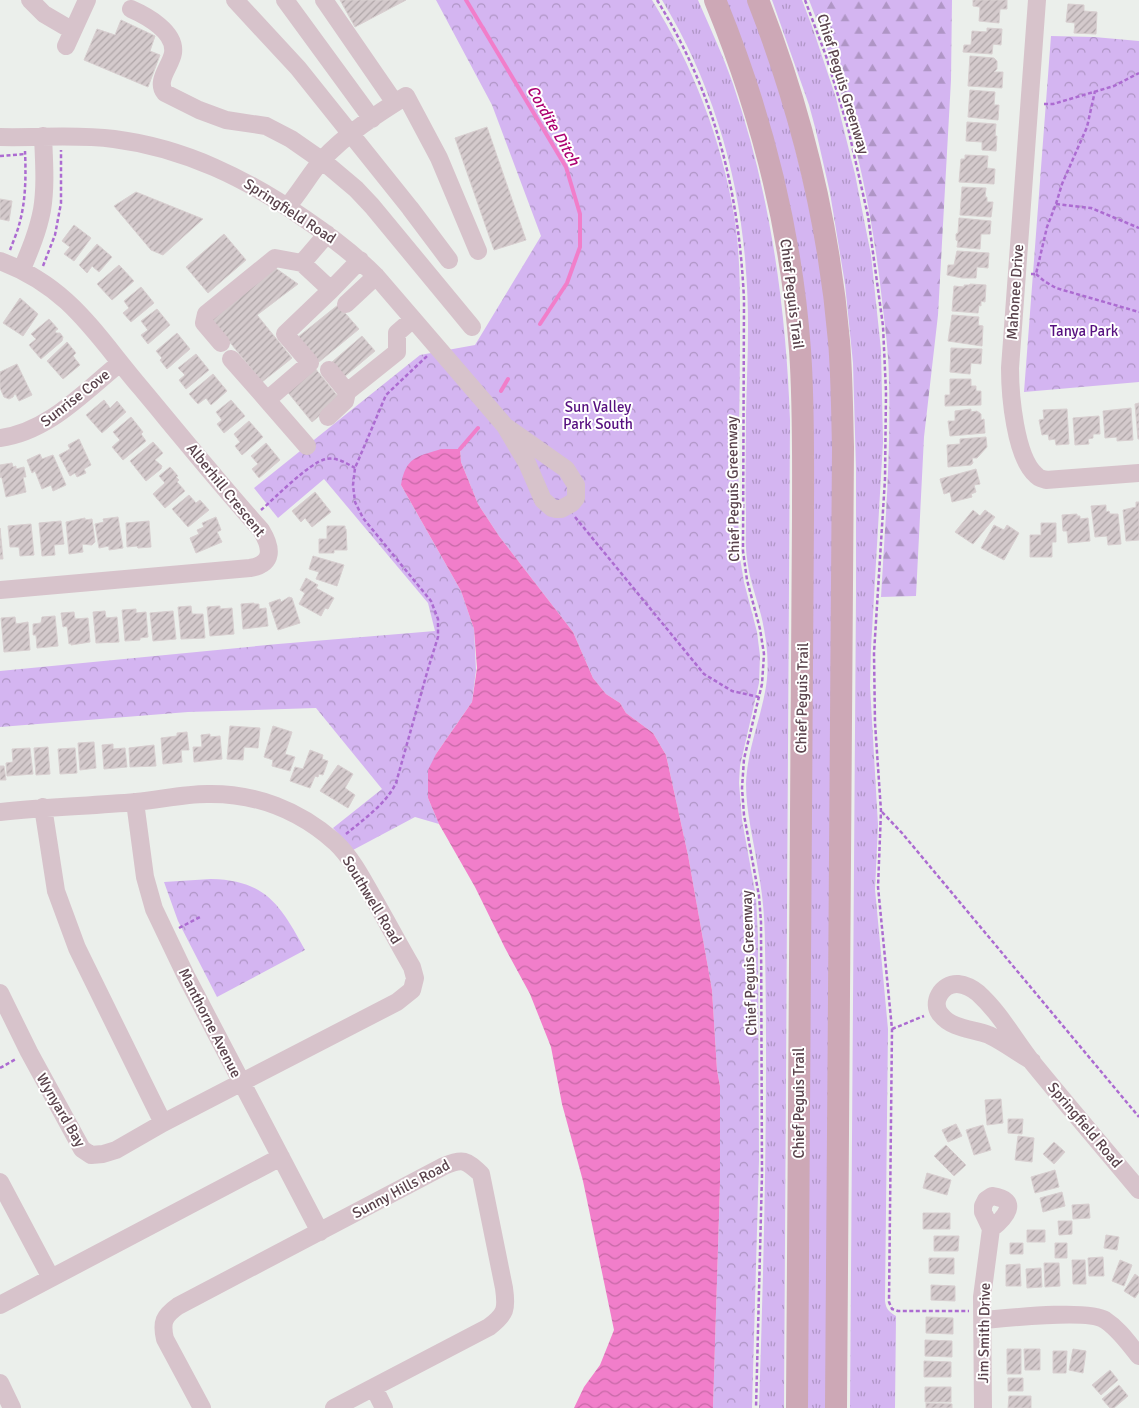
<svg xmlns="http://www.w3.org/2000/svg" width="1139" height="1408" font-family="Signika,sans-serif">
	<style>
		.grass { fill: url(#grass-tufts) }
		.forest { fill: url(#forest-firs) }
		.park { fill: url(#park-crowns) }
		.water { fill: url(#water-waves) }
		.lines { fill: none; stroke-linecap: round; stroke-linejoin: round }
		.stream { stroke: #f17eca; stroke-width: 4 }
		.building { fill: url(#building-hatch); stroke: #d8cfd0 }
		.path { stroke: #ac6bd1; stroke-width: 2.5; stroke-dasharray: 4 2.5; stroke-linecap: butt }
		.minor { stroke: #d7c3cb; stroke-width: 18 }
		.major { stroke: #cda8b6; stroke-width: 22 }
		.labels { text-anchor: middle; stroke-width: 4; stroke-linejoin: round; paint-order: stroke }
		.street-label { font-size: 15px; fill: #5a434c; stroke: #fff }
		.park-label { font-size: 15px; fill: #56107f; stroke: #fff }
		.water-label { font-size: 16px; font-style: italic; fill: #ad0272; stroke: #fff }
	</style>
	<defs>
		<pattern id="grass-tufts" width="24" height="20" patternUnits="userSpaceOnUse" patternTransform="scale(1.25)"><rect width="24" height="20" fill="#d4b5f1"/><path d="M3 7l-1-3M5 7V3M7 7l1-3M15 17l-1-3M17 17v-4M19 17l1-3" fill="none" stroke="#af95c5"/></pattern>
		<pattern id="forest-firs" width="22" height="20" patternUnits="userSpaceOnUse" patternTransform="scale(1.25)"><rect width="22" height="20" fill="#d4b5f1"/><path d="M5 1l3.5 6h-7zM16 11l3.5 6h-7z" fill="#af95c5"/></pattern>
		<pattern id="park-crowns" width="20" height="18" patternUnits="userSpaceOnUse" patternTransform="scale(1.25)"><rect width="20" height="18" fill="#d4b5f1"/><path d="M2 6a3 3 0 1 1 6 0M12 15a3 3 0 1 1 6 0" fill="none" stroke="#af95c5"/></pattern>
		<pattern id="water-waves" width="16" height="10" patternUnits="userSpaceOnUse" patternTransform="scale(1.25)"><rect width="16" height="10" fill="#f17eca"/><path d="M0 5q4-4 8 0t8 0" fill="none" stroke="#c669a6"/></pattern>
		<pattern id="building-hatch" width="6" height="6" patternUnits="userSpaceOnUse" patternTransform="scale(1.25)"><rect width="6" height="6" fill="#d4cacc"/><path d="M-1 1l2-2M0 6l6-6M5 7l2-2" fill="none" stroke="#afa6a8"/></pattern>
	</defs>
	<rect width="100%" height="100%" fill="#ebefeb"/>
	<path class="grass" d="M662 0H698C710 28 723 55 733 84 770 192 786 306 790 420L784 1408H759C764 1255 768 1101 765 948 765 922 763 895 758 870 754 841 746 813 746 784 747 748 763 714 767 679 769 658 766 635 761 615 756 596 749 578 747 559 745 545 746 530 746 516 745 482 746 449 746 415 747 368 750 319 746 272 740 176 712 82 662 0Z
		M724 0H750L775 67 820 249 834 395 829 1408H805L807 346Z
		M772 0H802L813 29 836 98 855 174 871 255 881 350 883 442 871 648 870 686 878 825 875 889 888 1029 885 1301C886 1309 889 1312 896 1316L895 1408H850L856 595V469L853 363 845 284 830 193 816 131 809 105Z"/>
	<path class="forest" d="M809 0H952L951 80 938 315 924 437 916 596 881 597C885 526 891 454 889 382 889 355 885 327 882 300 871 197 847 96 809 0Z"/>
	<path class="park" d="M436 0H652C693 66 721 138 734 215 741 257 740 301 740 343 740 413 737 483 739 552L744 582 757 632 760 656 759 683 740 766 739 783 742 820 756 897 758 937 759 1160 752 1408H713L720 1184V1086L717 1070 712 990 688 855 666 755 653 733 626 713 620 703 606 694 593 678 573 632 499 536 478 504 461 462 460 449 401 485 461 591 474 629 476 670 472 702 436 754 428 798 439 824 415 817 353 850 333 828 382 789 316 708 188 712 0 727V671L278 644 435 631 428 603 324 479 278 518 254 488 420 355 475 345 541 236 492 105Z
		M1051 36 1094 37 1139 41V382L1024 392Z
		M211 879C266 880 281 906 305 950L217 997 178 921 164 882Z"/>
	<path class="water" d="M441 449H460L461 462 478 504 499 536 573 632 593 678 606 694 620 703 626 713 653 733 666 755 688 855 712 990 717 1070 720 1086V1184L713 1408H574L584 1387 600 1365 614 1330 583 1181 562 1104 551 1047 530 994 505 948 475 887 439 824 428 798V770L436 754 472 702 477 668 474 629 461 591 401 485C406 457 416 457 441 449Z"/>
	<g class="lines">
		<path class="stream" d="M466 0 566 167 580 214V247L567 283 540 324
			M501 391 508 379
			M460 449 478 428"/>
	</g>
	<path class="building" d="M340 0H406L355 27Z
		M973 0H1007V9H1000L999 23 979 21 980 7 973 6Z
		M1068 4 1084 5V11L1097 12 1096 34 1074 33 1075 23 1066 22Z
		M121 20 155 36 150 51 160 55 148 87 84 60 97 29 115 35Z
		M987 28 1002 29 1001 45 993 44 992 54 963 52 964 45H971L972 31 987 32Z
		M970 56 994 58 997 61V69L994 72H1003L1002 88 968 86Z
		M970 90 995 92 994 105H999L998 120 968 117Z
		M967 122 996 124 995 136H997L996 151 982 150V142L966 141Z
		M487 127 526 240 494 250 455 138Z
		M965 155 988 156 987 168 995 169 994 184 959 182 961 159H965Z
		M962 187 986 188 985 197H987V202H993L991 217 960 215Z
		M136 192 203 219 163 255 151 250 114 206Z
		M0 199 12 201 9 221 0 219Z
		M959 218 991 221 990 234H981L980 249 957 247 958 241 956 240V234L958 233Z
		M74 225 91 238 74 261 64 254 70 247 62 241Z
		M224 234 246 260 208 293 186 267Z
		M97 244 112 257 99 272 92 266 87 273 79 265Z
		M957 251 989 253 988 268 977 267 976 278H962L947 275 948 265H954Z
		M119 265 134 281 112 300 97 284Z
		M274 267 298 284 257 315 292 358 262 382 211 319Z
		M970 284 986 285 985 302 981 301V306L979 305 978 313 952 311 954 286 964 287V285H969Z
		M141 287 154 303 131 322 123 313 129 308 124 301Z
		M20 298 38 314 23 336 3 323Z
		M338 305 359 329 319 362 298 337Z
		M157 309 170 325 148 344 141 335 148 330 141 321Z
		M952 315 979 317 978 325 983 326 982 346 948 341Z
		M49 319 58 329 55 331 56 333H60L63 337 62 341 41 359 29 345 36 339 31 334Z
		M177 333 190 349 167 369 160 360 162 358 156 351Z
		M362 336 375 351 344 377 332 362Z
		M67 342 76 353 73 356 80 365 63 379 47 361Z
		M951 348 982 349 981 364 971 363 970 374 950 372Z
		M196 354 209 370 186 389 179 380 185 375 178 368Z
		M17 364 32 395 19 401 15 393 13 397 9 399 4 397 0 388V372Z
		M314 367 340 399 312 422 286 390Z
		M213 374 227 391 211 405 206 398 198 404 189 394Z
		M950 379H971V386H976V391H981V405L945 406V395H950Z
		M104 400 110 408 117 401 126 412 102 433 86 415Z
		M231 400 245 416 224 433 217 424 222 420 216 412Z
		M1139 403V439H1138L1135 404Z
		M1131 408 1133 440 1117 441V437L1105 438 1103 411Z
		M971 409V412L977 411 981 414V420L984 419 985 433 950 436 948 421H955V411Z
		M1067 409 1069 444 1056 445 1055 439 1049 440 1048 434 1042 435 1039 420 1044 419 1043 410Z
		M1099 416 1100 434H1093V438L1088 439 1089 444 1075 445 1073 418Z
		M131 417 143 432 141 434 146 441 123 460 112 447 120 440 113 432Z
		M249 421 263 437 242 455 235 446 240 442 234 434Z
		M986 437 987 447 977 458H972L973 463 971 465 948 467 947 445 960 444V439Z
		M79 439 91 465 84 469 86 473 77 477 75 473 70 476 59 455 70 449 68 445Z
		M153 442 163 453 155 460 162 466 161 469 146 481 130 461Z
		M266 443 280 460 259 478 252 469 258 464 251 456Z
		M40 454 42 459 53 455 66 485 53 491 51 485 42 489 35 471 32 473 27 460Z
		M12 463 13 467 16 466V469L24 467 26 477H23L26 492 6 497 2 478 0 477V465Z
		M170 467 178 476 176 477 179 480 177 482 185 491 165 508 153 494 165 483 159 476Z
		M976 469 980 484 974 485 976 492 971 494 972 497 952 502 950 492 944 494 940 479Z
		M315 492 331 512 312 527 305 518 301 522 292 511Z
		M189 495 196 503 200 500 209 510 188 527 172 509Z
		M1136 502H1139V540L1126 541 1123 510 1136 507Z
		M1106 505V512L1109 511 1110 514H1118L1121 544 1108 545 1107 536 1095 537 1091 506Z
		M973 510 980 516 985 510 995 517 973 544 955 532Z
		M1077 514V516H1080V519L1088 518 1090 541 1068 543 1067 531H1063L1062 515Z
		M118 517 123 548 109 550V546L99 548 95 524 104 522 103 519Z
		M216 517 221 530 217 532 222 542 196 553 190 538 199 534 197 530 204 527 202 523Z
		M85 518V520L92 519 95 542 92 545 82 544 83 552 69 554 66 522Z
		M61 521 64 544 54 545 55 555 42 556 39 523Z
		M149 521 151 547 138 548 137 546 127 547 126 523Z
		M1041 523H1056V542H1052V557H1030V535H1041Z
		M31 524 34 555 20 556 19 547H10L8 526Z
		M994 525 1004 530 1007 525 1019 533 1004 560 981 548Z
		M327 526H345V529H346L347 550H334V553H319V539H327Z
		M0 528 3 559H0Z
		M313 556 344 565 337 586 316 579 319 572 309 569Z
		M306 578 318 585 316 588 334 598 328 609 325 608 321 616 299 604 305 593 300 590Z
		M289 597 292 598 300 623 278 630 269 603 280 599 281 602Z
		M254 603V604H259V609L266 608 268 626 243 629 241 604Z
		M191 606 192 614H203L205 638 181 639 178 607Z
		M220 606V609L232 608 234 634 210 636 207 607Z
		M136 609V613L146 612 148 637 140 638V640L125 641 122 610Z
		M105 611 106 618 117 617 119 642 96 643 93 612Z
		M173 611 176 639 153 641 150 613Z
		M74 612 75 619 88 618 90 642 71 645V643L69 644 67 626 63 627 61 613Z
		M55 616 58 646 37 648 36 635H33V624L41 623 42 617Z
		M15 617 16 624 28 622 30 650 4 652 1 618Z
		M230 726 260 728 258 748 244 747 243 760 227 759Z
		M273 726 292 732 285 754 295 757 290 771 272 766 273 760 264 757Z
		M187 732 189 750H181L182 762 163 764 161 738 177 736V733Z
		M210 734V737L220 736 222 759 194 762 193 747H202L201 735Z
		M94 742 96 768 80 770 78 743Z
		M113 744V749L125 748 127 767 104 769 102 745Z
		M154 745 156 766 130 767 129 748Z
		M48 747 50 774 36 775 34 748Z
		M30 748 33 774 7 776 6 763 13 762 12 749Z
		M75 748 77 773 60 774 58 749Z
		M310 750 323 755 322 759 328 761 323 775 319 774 318 777 315 776 310 788 290 781 295 767 303 769Z
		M338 765 353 774 345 788 355 795 348 808 320 791Z
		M0 766H4L6 780H0Z
		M1001 1099 1003 1123 987 1125 985 1100Z
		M1008 1119H1023L1022 1134 1008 1133Z
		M956 1124 962 1136 948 1142 942 1130Z
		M983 1125 991 1150 974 1155 966 1130Z
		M1018 1136 1034 1138 1032 1162 1015 1160Z
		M1054 1142 1065 1152 1054 1164 1043 1154Z
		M946 1145 966 1165 954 1176 934 1156Z
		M1055 1170 1059 1187 1035 1193 1031 1177Z
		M927 1173 951 1180 947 1195 923 1188Z
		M1062 1192 1065 1206 1043 1212 1040 1198Z
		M1089 1204 1090 1218 1073 1219 1072 1205Z
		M923 1213H950V1229H923Z
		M1058 1221H1072V1234L1059 1235Z
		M1027 1230H1045V1242H1027Z
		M1106 1235 1119 1237 1117 1250 1104 1248Z
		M934 1236H959L958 1251H934Z
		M1010 1243H1023V1254H1010Z
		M1055 1243H1067V1258H1055Z
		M1103 1257 1104 1276H1089L1088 1258Z
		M929 1258H954V1274L929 1273Z
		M1072 1260H1085L1086 1284H1073Z
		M1120 1260 1132 1265 1124 1286 1112 1281Z
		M1044 1263H1059L1060 1286 1045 1287Z
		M1020 1264 1021 1286H1006V1265Z
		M1041 1268 1042 1287 1027 1288 1026 1269Z
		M1135 1274 1139 1277V1292L1135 1298 1124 1291Z
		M931 1285 955 1286V1301L931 1300Z
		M926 1317 953 1318V1334L926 1333Z
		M925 1340 952 1341V1357L925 1356Z
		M1007 1349H1021V1374H1007Z
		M1024 1349H1040V1370H1025Z
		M1073 1349 1086 1351 1083 1373 1069 1370Z
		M1053 1351H1067L1066 1373H1053Z
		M924 1361 951 1362V1377H924Z
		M1110 1370 1118 1380 1101 1395 1092 1385Z
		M1008 1378H1023V1391H1008Z
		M1119 1385 1128 1396 1114 1408H1110L1102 1399Z
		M925 1387H951V1402H925Z
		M1009 1396H1031V1408H1008Z
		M926 1403 952 1404V1408H926Z"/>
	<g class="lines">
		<path class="path" d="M657 0C715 94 739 190 744 300L743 551 747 580 760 629 764 654 762 684 744 759 742 788 744 815 759 896 761 922 762 1174 756 1408
			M805 0 826 56 848 128 868 216 883 326 886 392 885 479 874 653 875 723 881 811 878 887 892 1029 889 1302 892 1309 898 1311H969
			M1044 104H1053L1114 86 1139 73
			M0 156 25 154
			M1056 204 1091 208 1139 228
			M10 250C13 242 17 233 19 225 26 201 26 175 25 151
			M43 266 55 235 61 203V150
			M1031 274H1036L1047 227 1056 204 1062 184 1087 127 1095 91
			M1036 274 1044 281 1056 288 1139 312
			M261 510C275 498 310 462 326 459 337 457 346 463 355 468
			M575 517 704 674 732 691 759 697
			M882 812 902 833 1139 1117
			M346 834C364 819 386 804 396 783L428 669 438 637V619L431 601 363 518 355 502 353 485 355 468 386 395 427 356
			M179 928 202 916
			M892 1029 924 1016
			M0 1068 16 1059"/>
		<path class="minor" d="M30 0 44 14 73 31
			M235 0 298 68 410 208 449 260
			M285 0 372 119
			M324 0 395 103
			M1037 0 1010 368C1010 394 1015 457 1036 475 1038 478 1043 479 1046 480L1139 473
			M131 9C147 16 176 32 173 53 171 66 155 81 165 93L199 110 226 120 266 126 291 139 324 162 356 189 372 206 472 327
			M66 46 87 0
			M0 137C38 138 76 134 114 139 185 148 247 179 305 219 330 236 354 254 376 276L505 426 527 463 543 500 552 508 556 509H561L572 503 576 498V485L566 469 505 426
			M287 207C300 192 310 174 322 160 346 134 377 114 406 96L439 158 478 251
			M327 234 302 263 331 290 360 260
			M0 261C70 287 95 334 141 388 181 436 220 484 261 530 272 548 274 564 250 568L0 590
			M22 269C30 250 38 231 42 210 46 186 44 161 43 136
			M346 304 376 276
			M221 343 204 323 206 314 275 258 302 263
			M231 359 267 400
			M329 370 347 392 397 352V333L413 319
			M328 417 345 401 347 392
			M0 438C48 432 84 392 120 363
			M307 446 267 400 310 363 285 334 331 290
			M135 802 145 877 154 909 186 976 320 1232
			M43 807 56 891 77 948 163 1123
			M0 812C45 807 90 806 136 802 159 800 183 794 207 794 255 793 299 810 335 842 350 856 361 876 371 894 385 918 398 943 412 967L415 978 412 990 397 1002 163 1123 116 1150 103 1154 91 1155 82 1149 29 1052 0 993
			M1032 1061C1018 1053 1004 1042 989 1035 974 1029 952 1029 941 1015 930 1003 942 983 958 984 966 985 972 988 978 993 1000 1013 1014 1039 1032 1062 1067 1105 1103 1147 1139 1190
			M0 1182 51 1278
			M0 1305 281 1157
			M984 1320C1007 1318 1089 1309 1105 1320 1119 1329 1129 1344 1139 1356
			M0 1383 12 1408
			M374 1388 384 1408
			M202 1408 165 1339C161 1322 164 1316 178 1306L444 1166C463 1158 466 1160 481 1174L504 1288C507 1309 506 1314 489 1327L334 1408
			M983 1408 982 1297 991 1229 983 1212V1206L986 1200 992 1196C1021 1200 1005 1218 991 1229"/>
		<path class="major" d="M715 0C761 112 791 229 800 350 804 405 803 461 803 517L797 1408
			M758 0C801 110 829 224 839 341 842 376 842 412 843 447L836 1408"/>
	</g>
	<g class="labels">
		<g class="street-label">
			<text transform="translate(843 84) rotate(73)" y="5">Chief Peguis Greenway</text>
			<text transform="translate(290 211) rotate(33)" y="5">Springfield Road</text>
			<text transform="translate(1015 292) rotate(-86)" y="5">Mahonee Drive</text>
			<text transform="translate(792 294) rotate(83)" y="5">Chief Peguis Trail</text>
			<text transform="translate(75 398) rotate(-38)" y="5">Sunrise Cove</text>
			<text transform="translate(733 489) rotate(-91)" y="5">Chief Peguis Greenway</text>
			<text transform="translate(226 490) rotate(51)" y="5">Alberhill Crescent</text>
			<text transform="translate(802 698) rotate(-89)" y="5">Chief Peguis Trail</text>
			<text transform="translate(372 900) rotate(59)" y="5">Southwell Road</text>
			<text transform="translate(749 963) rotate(-92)" y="5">Chief Peguis Greenway</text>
			<text transform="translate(210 1023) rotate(63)" y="5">Manthorne Avenue</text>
			<text transform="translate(799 1103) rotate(-90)" y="5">Chief Peguis Trail</text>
			<text transform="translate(61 1110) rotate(60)" y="5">Wynyard Bay</text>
			<text transform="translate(1085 1125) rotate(50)" y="5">Springfield Road</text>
			<text transform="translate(401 1189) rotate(-28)" y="5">Sunny Hills Road</text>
			<text transform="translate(984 1333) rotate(-89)" y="5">Jim Smith Drive</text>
		</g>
		<g class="park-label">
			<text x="1084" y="336">Tanya Park</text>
			<text x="598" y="412">Sun Valley<tspan x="598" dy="17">Park South</tspan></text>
		</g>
		<g class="water-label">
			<text transform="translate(554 125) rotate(60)" y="6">Cordite Ditch</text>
		</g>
	</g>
</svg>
